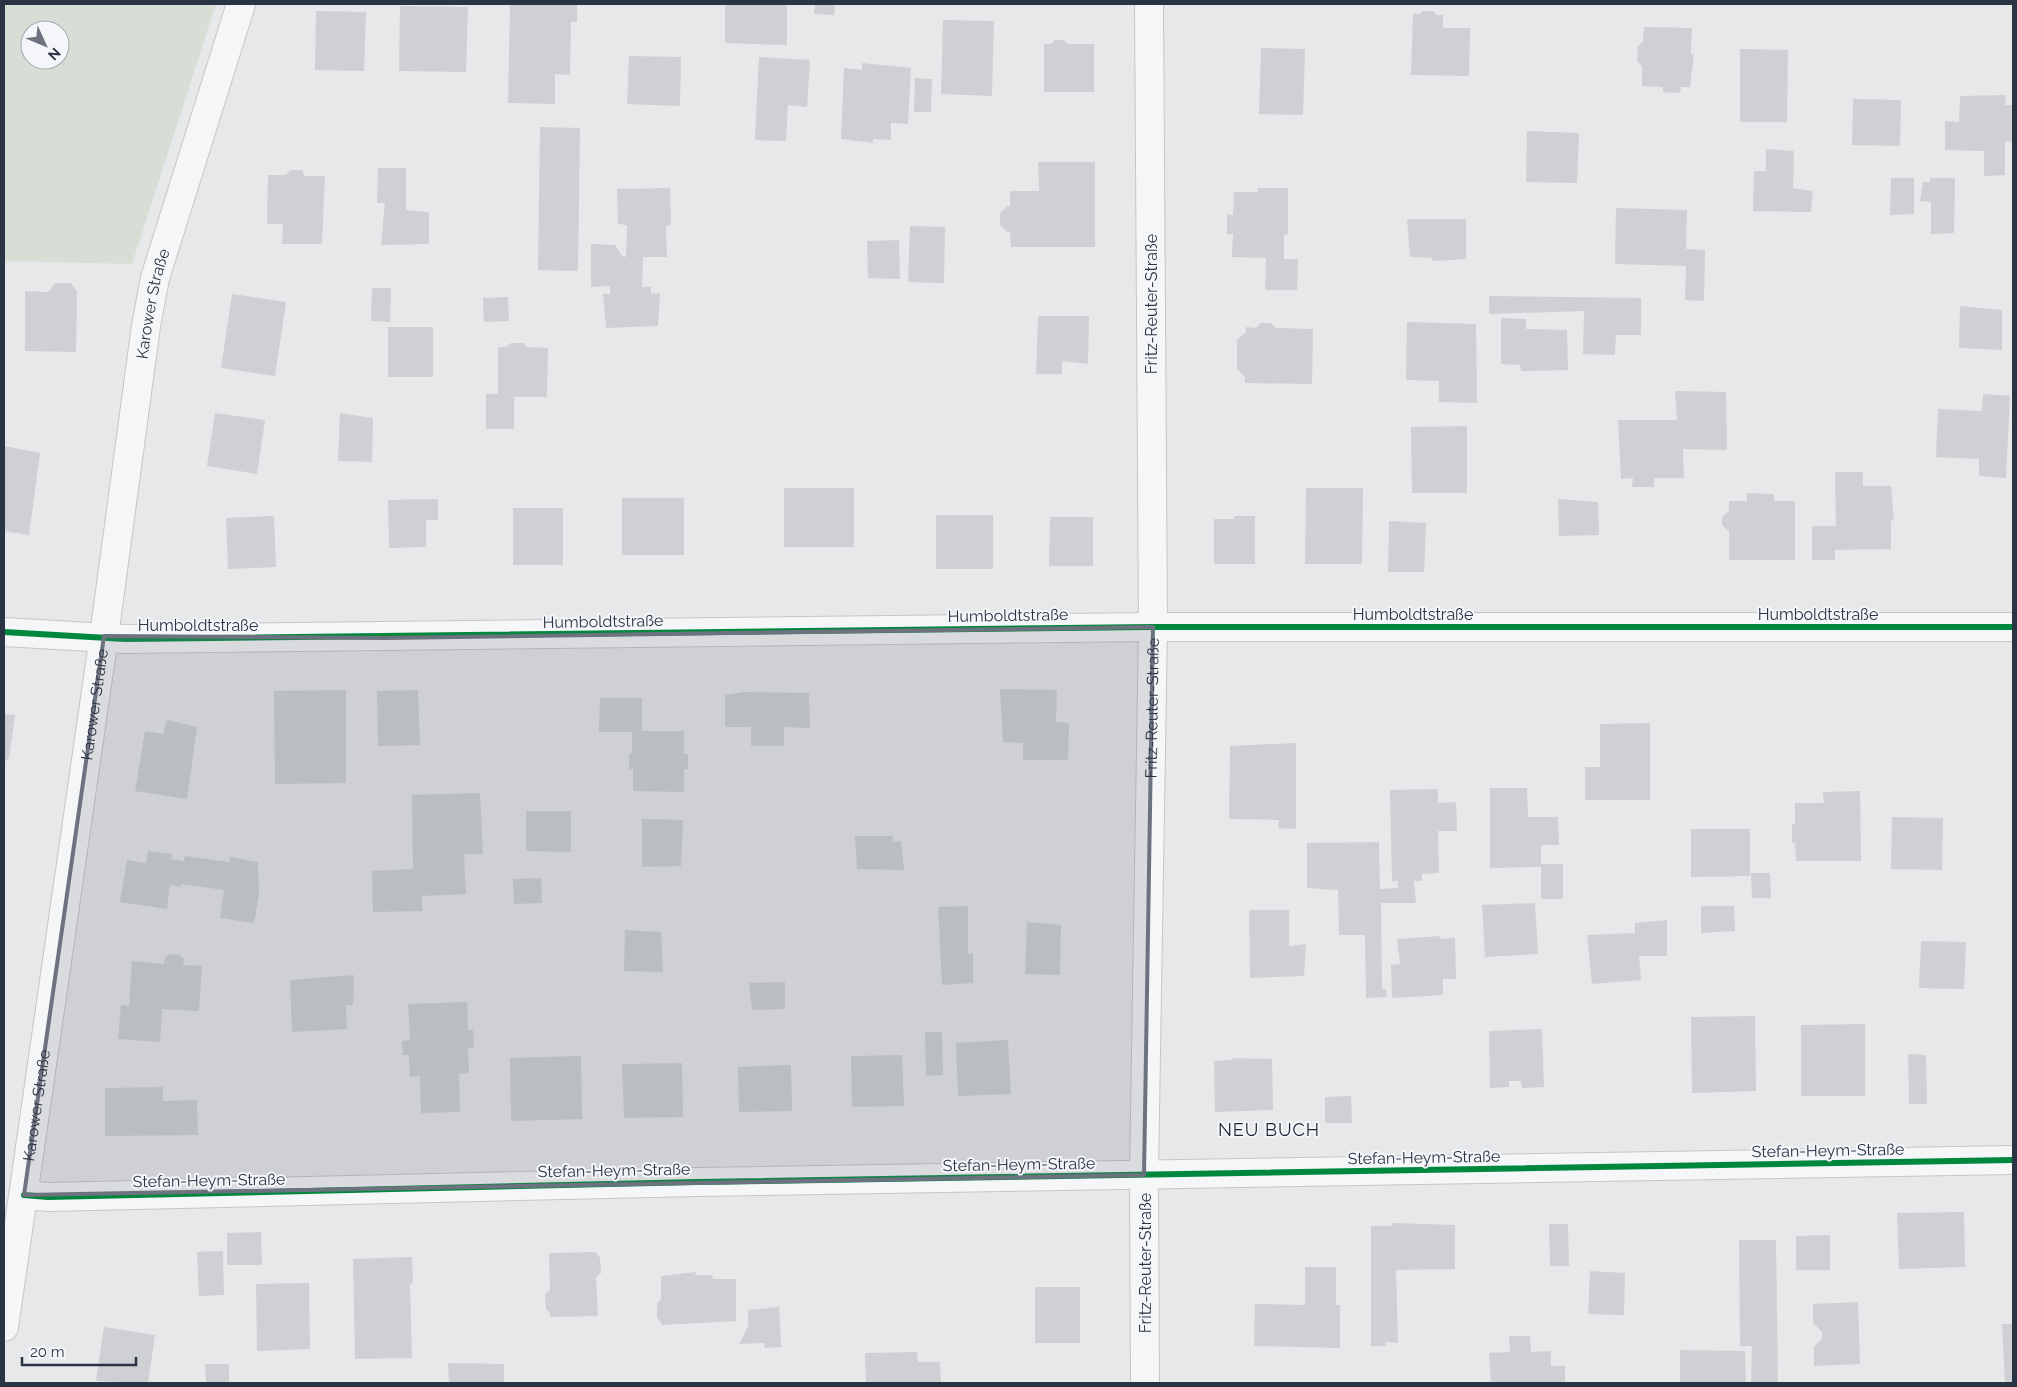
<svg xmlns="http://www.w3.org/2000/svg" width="2017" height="1387" font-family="Raleway,sans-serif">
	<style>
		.park { fill: #d6ded6; fill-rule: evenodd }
		.building { fill: #ced0d3 }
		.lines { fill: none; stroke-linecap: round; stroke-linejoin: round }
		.street-casing { stroke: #c4c6c8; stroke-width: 30 }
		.street { stroke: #f5f6f7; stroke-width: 28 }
		.cycleway-casing { stroke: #f4f6f9; stroke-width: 9 }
		.cycleway { stroke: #00873e; stroke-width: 6 }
		.marked { fill: #6c737f; fill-opacity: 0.2; stroke: #6c737f; stroke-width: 4; stroke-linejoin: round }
		.labels { text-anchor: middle; stroke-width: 4; stroke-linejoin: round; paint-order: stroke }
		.street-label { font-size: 16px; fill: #2b3445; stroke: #f4f6f9 }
		.neighbourhood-label { font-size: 18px; letter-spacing: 1px; fill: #1d2536; stroke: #f4f6f9 }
	</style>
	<rect width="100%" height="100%" fill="#e6e8ea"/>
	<path class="park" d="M4 4H216L132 264 4 261ZM30 30H60V60H30Z"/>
	<path class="building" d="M510 4H577V22H571L570 75 555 74V104L508 103Z
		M725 4H787V45L725 43Z
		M815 4H835L834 15 814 14Z
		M400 6 468 7 466 72 399 71Z
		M316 11 366 12 364 71 315 70Z
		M1423 11H1433L1437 15H1443V28H1470L1469 76 1411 75 1413 14H1420Z
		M943 20 994 21 992 96 941 94Z
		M1644 27 1692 28 1691 54H1694L1690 87H1681L1680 93 1663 92V87L1642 86V66L1637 61 1638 46 1643 42Z
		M1055 40H1064L1068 44H1094V92H1044V44H1051Z
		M1261 48 1305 49 1303 115 1259 114Z
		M1740 49 1788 50 1787 122H1740Z
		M629 56 681 57 680 106 627 104Z
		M759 57 810 60 807 107 788 105 786 141 755 140Z
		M862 63 911 68 908 124 891 123V140L873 139V143L841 139 844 68 862 70Z
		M915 78 932 79 931 112H914Z
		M2006 95 2005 105H2013V142L2005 141V175L1984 176V151L1945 150V121L1959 122 1960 96Z
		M1853 99 1901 100 1900 146 1852 145Z
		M540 127 580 128 578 271 538 270Z
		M1527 131 1579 133 1577 183 1526 182Z
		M1766 149 1794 151 1793 188 1813 191 1811 212 1753 211 1754 171H1766Z
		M1038 162H1095V247H1011L1010 232H1007L1000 225V213L1007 206H1010V191H1039Z
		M378 168H406V210L429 212V244L381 245 385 203H377Z
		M290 170H302L305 176H325L322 244H282L283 224H267L268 175H286Z
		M1891 178H1914V214L1890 215Z
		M1930 178H1955L1954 233 1931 234V202L1920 201 1923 182H1930Z
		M670 188 671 225 666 226 667 257H643L642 287H651V294L660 293 658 326 606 328 603 294H610V286L591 287V244L615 245 622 256 626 257 627 225 618 224 617 189Z
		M1258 188H1288V234L1284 235V259H1298L1297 290H1265L1266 258 1232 257 1233 234H1227V214L1233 215 1234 192H1258Z
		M1616 208 1687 210 1686 249 1705 250 1704 301 1685 300 1686 266 1615 264Z
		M1407 219H1466V259L1432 261V258L1410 257Z
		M910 226 945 227 944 283 908 282Z
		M899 240 900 279 868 278 867 241Z
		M55 283H71L77 292 76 352 25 351V291L48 292Z
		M372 288H391L390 322 371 321Z
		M232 294 286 302 275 376 221 368Z
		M1489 296 1641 298V335H1616L1615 355 1583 354 1584 311 1489 314Z
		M508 297 509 321 484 322 483 298Z
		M1960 306 2002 310V350L1959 348Z
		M1038 316H1089L1088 364 1062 361V374H1036Z
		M1501 318 1526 319V329L1567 330 1568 370 1521 371 1520 365 1501 364Z
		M1407 322 1476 324 1477 403 1439 402V381L1406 380Z
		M1260 323H1271L1276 328 1313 329 1312 384 1245 383V377L1237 369V340L1246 332V327L1256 328Z
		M388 327H433V377H388Z
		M511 343H523L527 347 548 348 547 397H514V429H486V394H498V347H507Z
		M1675 391 1726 392 1727 450 1683 449 1684 478H1654V487H1632L1633 478 1621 479 1618 420H1677Z
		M1983 394 2010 396 2006 478 1979 476V459L1936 457 1938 409 1982 411Z
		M215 413 265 420 257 474 207 466Z
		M340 413 373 418 372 462 338 461Z
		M1467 426V493H1412L1411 427Z
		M4 446 40 453 29 535 4 531Z
		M1835 472H1863V486H1891L1894 521 1891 520V549L1835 550V560H1812V526H1836Z
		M784 488H854V547H784Z
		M1306 488H1363L1362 564H1305Z
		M1747 493 1774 494V501H1795V560H1729V531L1722 525V517L1729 511V501H1747Z
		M622 498H684V555H622Z
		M438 499V520H426V547L389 548 388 500Z
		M1558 499 1598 502 1599 535 1559 536Z
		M513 508H563V565H513Z
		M936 515H993V569H936Z
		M274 516 276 567 228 569 226 518Z
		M1234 516H1255V564H1214V519H1234Z
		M1050 517H1093V566H1049Z
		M1389 521 1426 523 1424 572H1388Z
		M1000 689 1057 690 1056 722 1069 723 1068 760H1023V743L1003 742Z
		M346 690V783L275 784 274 691Z
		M418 690 420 745 378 746 377 691Z
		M744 692 809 693 810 728 784 727V746H751V727H725V695Z
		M600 698H642V731H684V754H688V769H684V792L633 791V769H629V754H632V732H599Z
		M4 714 15 715 9 758 4 762Z
		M167 720 197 727 187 799 135 791 145 731 163 734Z
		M1650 723V800H1585V767H1600V724Z
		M1296 743V829L1278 828 1279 820 1229 819 1230 746Z
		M1490 788H1527L1528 817H1558L1559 845H1541V864H1563V899H1541V867L1490 868Z
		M1438 789V803L1456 802 1457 831H1438L1439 873 1422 874V881H1414L1416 903H1381L1382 989H1386L1387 997 1366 998 1365 935H1339L1338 890 1307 888V843L1379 842 1380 889 1398 888V881H1392L1390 790Z
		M1860 791 1861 861H1796L1795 843H1792V824H1795V803H1824L1823 792Z
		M480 793 483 854H464L466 894 422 896V911L373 912 372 871 413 869 412 795Z
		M526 811H571V852L526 851Z
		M1892 817 1943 818 1942 870 1891 869Z
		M642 819 683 820 681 866 642 867Z
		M1691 829H1750V876L1691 877Z
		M855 836H893L892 842 901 841 904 870 857 869Z
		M148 851 172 854 171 859 184 861 185 856 229 862 230 857 258 862 259 895 254 923 220 918 224 890 181 884V887L170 885 167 909 120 902 127 860 146 863Z
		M1751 873H1770L1771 898H1752Z
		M541 878 542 903 514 904 513 879Z
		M1535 903 1538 954 1485 957 1482 905Z
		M968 906V954L973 953V983L942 985 938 907Z
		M1701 906H1734L1735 931 1701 933Z
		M1249 910H1289V946L1306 944 1304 976 1250 978Z
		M1667 920V956H1639L1641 980 1592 984 1587 935 1635 933V923Z
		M1027 922 1061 925 1060 975 1025 974Z
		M625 930 661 932 663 972 624 971Z
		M1440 936 1439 939 1455 938 1456 979H1443V995L1392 998 1391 965 1400 964 1397 939Z
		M1921 941 1966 942 1964 989 1919 988Z
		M169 954 180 955 184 959 183 965 202 966 199 1011 162 1009 160 1042 118 1039 121 1005 129 1006 132 961 164 964 165 958Z
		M354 975 353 1005H346L347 1029 292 1032 290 980Z
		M785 982V1009L752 1010 749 983Z
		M467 1002 468 1030H473L474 1048H468L469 1073 459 1074 460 1112 421 1113 420 1076 410 1077 409 1055H403L402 1041 410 1040 408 1004Z
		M1755 1016 1756 1091 1692 1093 1691 1017Z
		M1865 1024V1096H1801V1025Z
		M1542 1029 1544 1087 1522 1088 1521 1081H1509V1087L1490 1088 1489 1031Z
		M925 1032H942L943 1075 926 1076Z
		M1008 1040 1011 1094 958 1096 956 1043Z
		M1908 1054 1926 1055 1927 1104H1909Z
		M902 1055 904 1106 852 1107 851 1056Z
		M581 1056 582 1119 511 1121 510 1058Z
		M1234 1058 1272 1059 1273 1110 1215 1112 1214 1061 1231 1060Z
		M682 1063 683 1117 624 1118 622 1064Z
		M791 1065 792 1111 739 1112 738 1067Z
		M163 1087V1101L197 1100 198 1135 105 1136V1088Z
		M1351 1096 1352 1123H1325V1097Z
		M1964 1212 1965 1267 1899 1269 1897 1213Z
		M1392 1223 1455 1225V1269L1396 1270 1398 1343 1385 1342 1386 1346H1371V1226H1392Z
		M1549 1224H1568L1569 1266H1550Z
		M261 1232 262 1265H227V1233Z
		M1830 1235V1270H1796V1236Z
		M1739 1240H1776L1778 1383H1751L1752 1346H1740Z
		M223 1251 224 1295 199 1296 197 1252Z
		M596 1252 600 1258 601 1273 596 1277 598 1316 550 1317V1313L546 1309 545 1294 550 1290 549 1253Z
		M412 1257 413 1284 410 1283 412 1358 355 1359 353 1259Z
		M1305 1267H1336V1305H1340V1348L1254 1346 1255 1304 1305 1305Z
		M1590 1271 1625 1273 1624 1315 1588 1314Z
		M696 1272 695 1275H712L713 1279H736V1321L662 1325 657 1317V1304L661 1299V1276Z
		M309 1283 310 1349 257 1351 256 1284Z
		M1035 1287H1080V1343H1035Z
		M1858 1302 1860 1364 1814 1366V1347L1822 1339V1332L1813 1323V1304Z
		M779 1307 781 1347 765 1348 764 1343 739 1344 748 1326V1310Z
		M2002 1324H2013V1383H2005Z
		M104 1327 155 1335 148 1383 96 1381Z
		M1509 1336H1530L1531 1352 1551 1351V1366H1565V1383H1491L1489 1353 1510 1352Z
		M1680 1350 1745 1351 1746 1383H1680Z
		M917 1352 918 1362H940L941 1383H866L865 1353Z
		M448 1363 504 1364V1383H449Z
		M205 1364H229V1383H206Z"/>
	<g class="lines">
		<defs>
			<g id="street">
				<path d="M4 632 125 639 1153 627H2013"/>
				<path d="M24 1195 48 1197 697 1182 2013 1160"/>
				<path id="s1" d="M4 1327 104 636 146 326 155 278 241 4"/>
				<path id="s2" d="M1145 1383 1144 1175 1153 627 1149 4"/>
			</g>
		</defs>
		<use href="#street" class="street-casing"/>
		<use href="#street" class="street"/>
		<defs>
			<path id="cycleway" d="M4 632 125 639 1153 627H2013
				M24 1195 48 1197 697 1182 2013 1160"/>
		</defs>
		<use href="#cycleway" class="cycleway-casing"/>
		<use href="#cycleway" class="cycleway"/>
	</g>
	<path class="marked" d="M1153 627 1144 1175 24 1195 104 636 385 638Z"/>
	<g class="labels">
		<g class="street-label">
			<text transform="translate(1151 304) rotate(-90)" y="6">Fritz-Reuter-Straße</text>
			<text dy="6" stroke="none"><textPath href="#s1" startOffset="1034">Karower Straße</textPath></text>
			<text x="1413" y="620">Humboldtstraße</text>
			<text x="1818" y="620">Humboldtstraße</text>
			<text transform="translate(1008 615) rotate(-1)" y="6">Humboldtstraße</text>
			<text transform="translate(603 621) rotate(-1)" y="6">Humboldtstraße</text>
			<text x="198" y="631">Humboldtstraße</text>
			<text dy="6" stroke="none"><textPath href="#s1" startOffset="629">Karower Straße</textPath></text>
			<text dy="6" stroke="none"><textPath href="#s2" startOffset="675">Fritz-Reuter-Straße</textPath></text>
			<text dy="6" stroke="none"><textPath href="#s1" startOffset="224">Karower Straße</textPath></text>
			<text transform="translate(1828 1150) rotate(-1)" y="6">Stefan-Heym-Straße</text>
			<text transform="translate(1424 1157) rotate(-1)" y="6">Stefan-Heym-Straße</text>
			<text transform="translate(1019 1164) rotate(-1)" y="6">Stefan-Heym-Straße</text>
			<text transform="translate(614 1170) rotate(-1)" y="6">Stefan-Heym-Straße</text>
			<text transform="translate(209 1180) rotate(-1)" y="6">Stefan-Heym-Straße</text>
			<text transform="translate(1145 1263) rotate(-90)" y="6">Fritz-Reuter-Straße</text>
		</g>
		<g class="neighbourhood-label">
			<text x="1269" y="1136">NEU BUCH</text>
		</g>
	</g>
	<rect width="2017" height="1387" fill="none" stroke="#2b3445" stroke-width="10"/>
	<g transform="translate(45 45) rotate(134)"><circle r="24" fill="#f4f6f9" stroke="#a4a8b1"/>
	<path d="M0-4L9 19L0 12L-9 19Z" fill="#6c737f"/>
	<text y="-8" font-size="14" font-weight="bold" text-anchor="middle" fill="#2b3445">N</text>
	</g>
	<path d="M22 1357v8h114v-8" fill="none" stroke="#2b3445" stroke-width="2.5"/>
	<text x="30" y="1357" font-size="15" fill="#2b3445" stroke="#f4f6f9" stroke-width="4" paint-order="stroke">20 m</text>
</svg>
